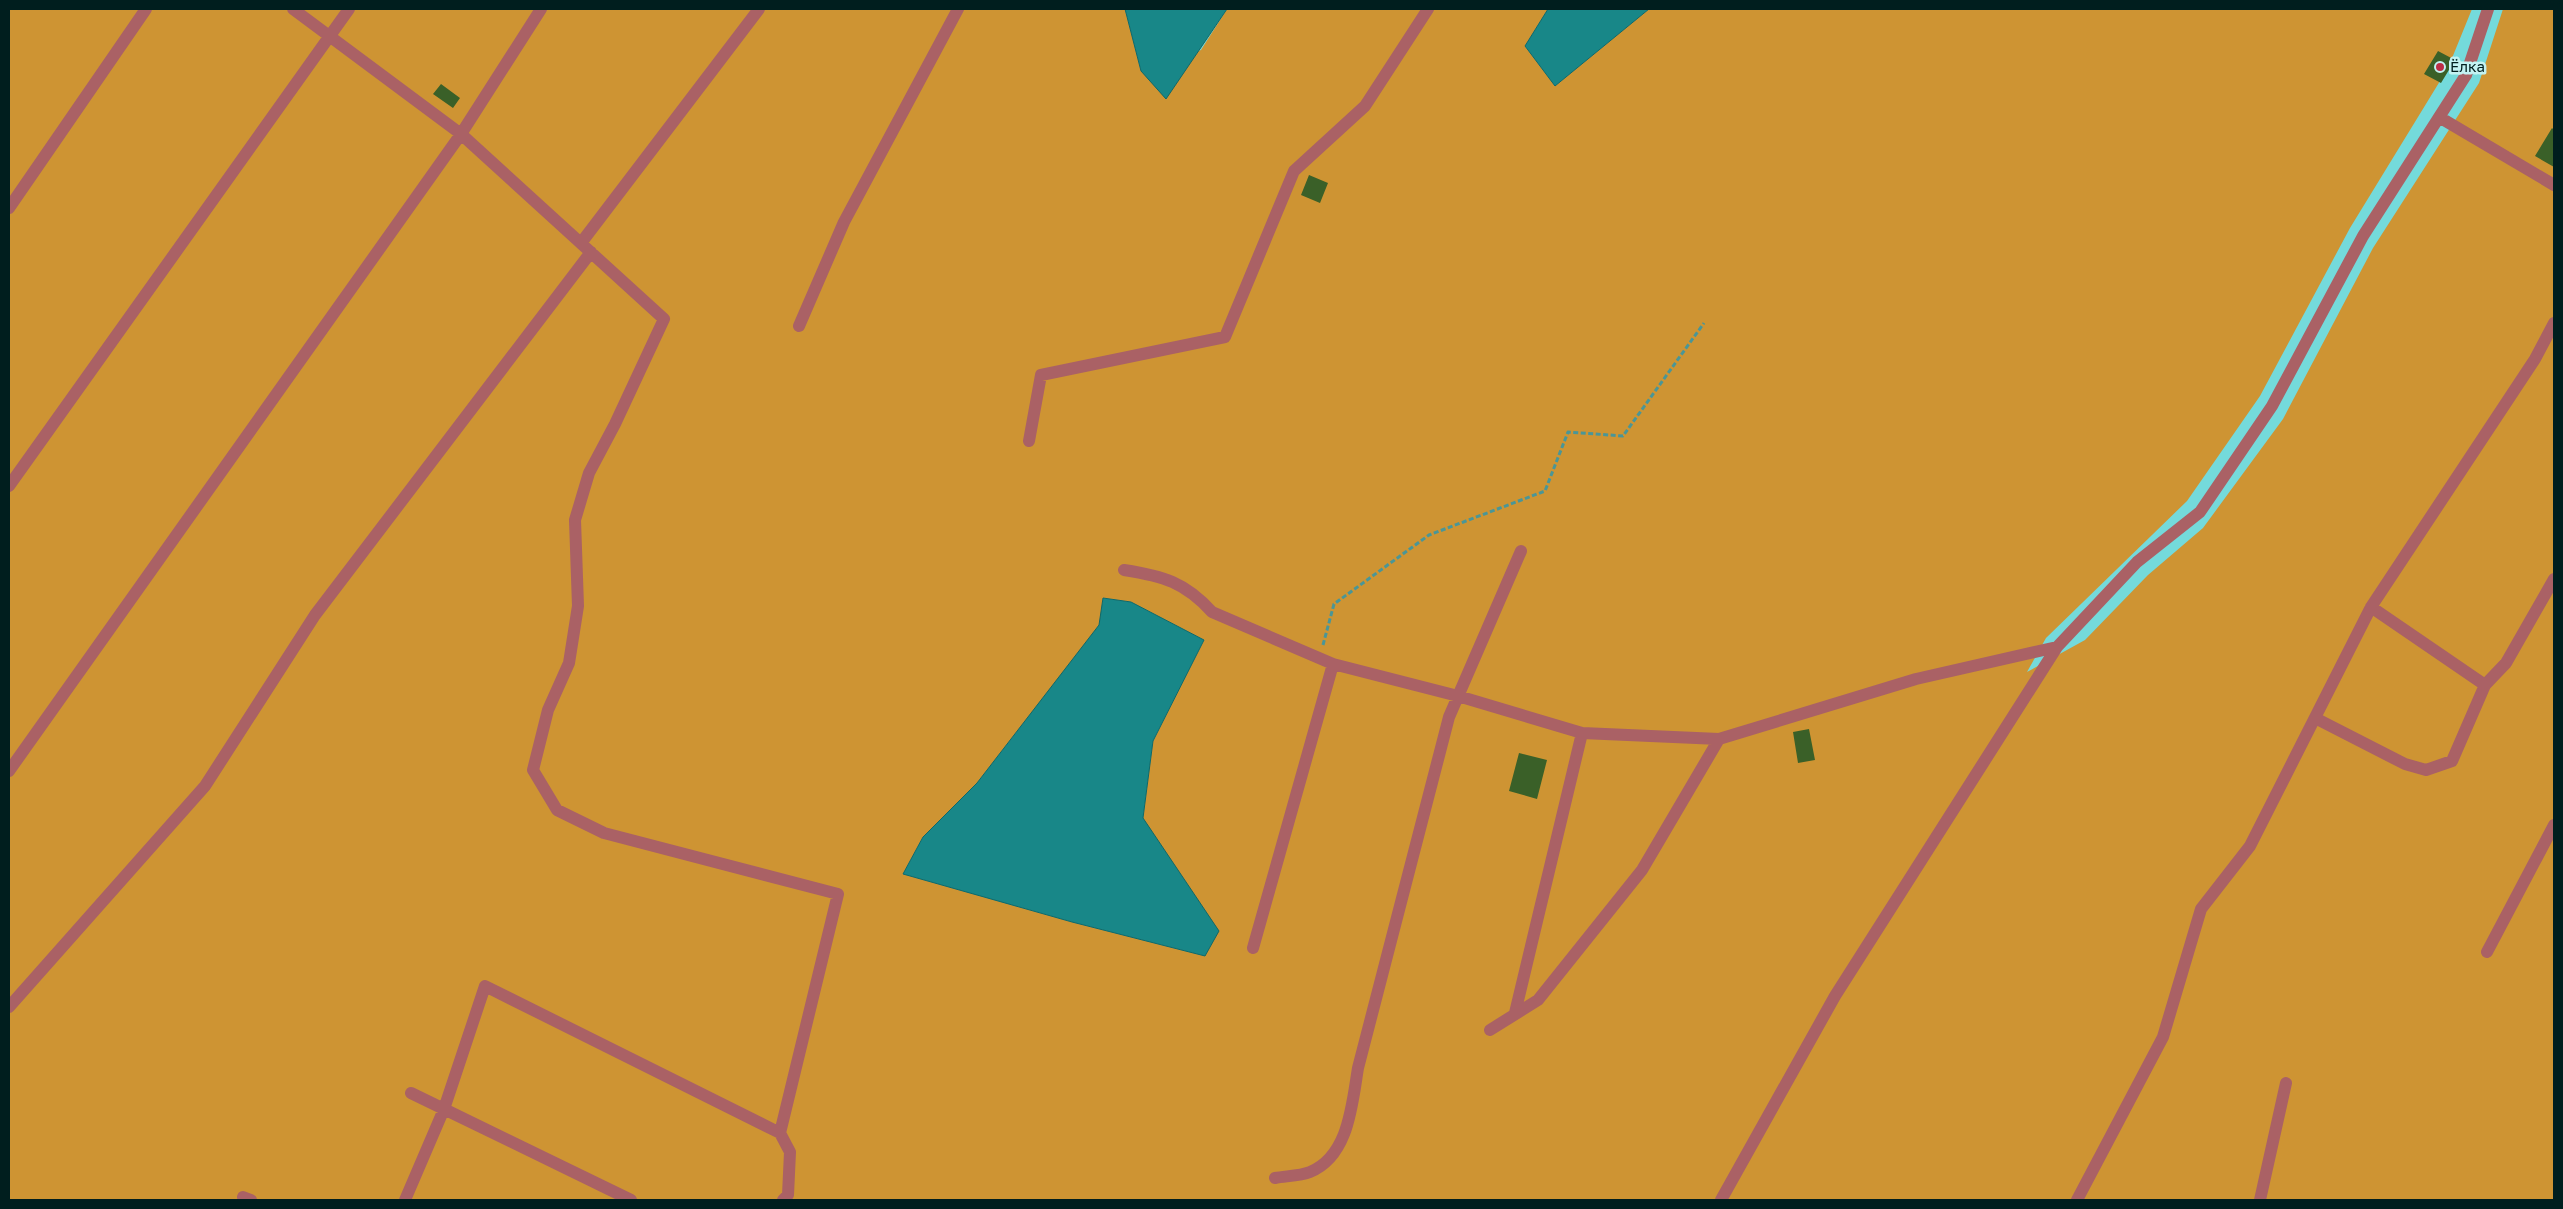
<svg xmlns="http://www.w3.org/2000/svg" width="2563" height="1209" font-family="'Golos Text',sans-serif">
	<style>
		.green { fill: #ce9433; fill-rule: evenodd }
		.water { fill: #188788; stroke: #116868 }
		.building { fill: #3a6028 }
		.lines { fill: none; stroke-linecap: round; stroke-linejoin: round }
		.path { stroke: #4a9697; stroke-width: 3; stroke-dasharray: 5 2.5; stroke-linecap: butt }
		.minor { stroke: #aa6165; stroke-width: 12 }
		.poi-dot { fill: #bd2d46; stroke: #c3f2f2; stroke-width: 2 }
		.labels { text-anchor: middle; stroke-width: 5; stroke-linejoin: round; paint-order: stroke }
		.poi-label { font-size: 15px; fill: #001e1e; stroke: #c3f2f2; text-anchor: start }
	</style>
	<rect width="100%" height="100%" fill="#74dadb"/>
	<path class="green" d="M9 9H1125L1141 71 1201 50 1227 9H1548L1525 46 1555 86 1649 9H2472L2448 68 2350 228 2260 396 2187 501 2046 638 2027 672 2085 640 2148 575 2203 528 2283 419 2373 248 2479 83 2503 9H2554V1200H9ZM1103 598 1131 602 1204 640 1153 741 1143 818 1205 956 1072 922 903 874 923 837 977 783 1100 625Z"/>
	<path class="water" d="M1125 9H1227L1166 99 1141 71Z
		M1548 9H1649L1555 86 1525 46Z
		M1103 598 1131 602 1204 640 1153 741 1143 818 1219 931 1205 956 1072 922 903 874 923 837 977 783 1099 625Z"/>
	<path class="building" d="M2438 51 2455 60 2441 83 2424 74Z
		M441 84 460 98 453 108 433 94Z
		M2552 128 2554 130V167L2535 156Z
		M1309 175 1328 183 1320 203 1301 195Z
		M1809 729 1815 760 1798 763 1793 732Z
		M1519 753 1547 760 1537 799 1509 791Z"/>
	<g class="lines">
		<path class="path" d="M1323 645 1334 604 1429 535 1545 491 1568 432 1623 436 1704 323"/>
		<path class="minor" d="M293 9 461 134 541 9
			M2439 117 2554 185
			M9 208 146 9
			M581 243 759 9
			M799 326 844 222 958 9
			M1029 441 1041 375 1225 337 1294 171 1365 106 1428 9
			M9 486 349 9
			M1124 570C1163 576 1185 582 1212 612L1333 664 1458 696 1582 733 1719 739 1916 679 2057 647
			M2371 607 2485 685
			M2315 718 2405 764 2426 770 2452 761 2485 685 2506 663 2554 579
			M9 771 461 134 664 319 615 424 589 473 575 520 578 606 569 663 548 710 533 770 557 810 604 833 838 894 780 1133 485 986 444 1109 405 1200
			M1253 948 1333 664
			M2487 952 2554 825
			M9 1007 205 786 315 615 591 252
			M1515 1013 1582 733
			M1490 1030 1538 1000 1642 870 1719 739
			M411 1093 631 1200
			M780 1133 790 1152 788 1195 783 1200
			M1275 1178C1286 1176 1300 1176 1310 1172 1349 1156 1352 1104 1358 1068L1449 717 1521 551
			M243 1197 251 1200
			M1721 1200 1835 996 2057 647 2137 562 2200 512 2272 406 2363 236 2466 75 2488 9
			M2077 1200 2163 1037 2201 909 2250 846 2371 607 2535 359 2554 323
			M2260 1200 2286 1083"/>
	</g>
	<circle class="poi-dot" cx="2440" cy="67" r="5"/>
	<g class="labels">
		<g class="poi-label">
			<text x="2450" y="72">Ёлка</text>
		</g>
	</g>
	<rect width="2563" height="1209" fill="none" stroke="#001e1e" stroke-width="20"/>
</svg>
